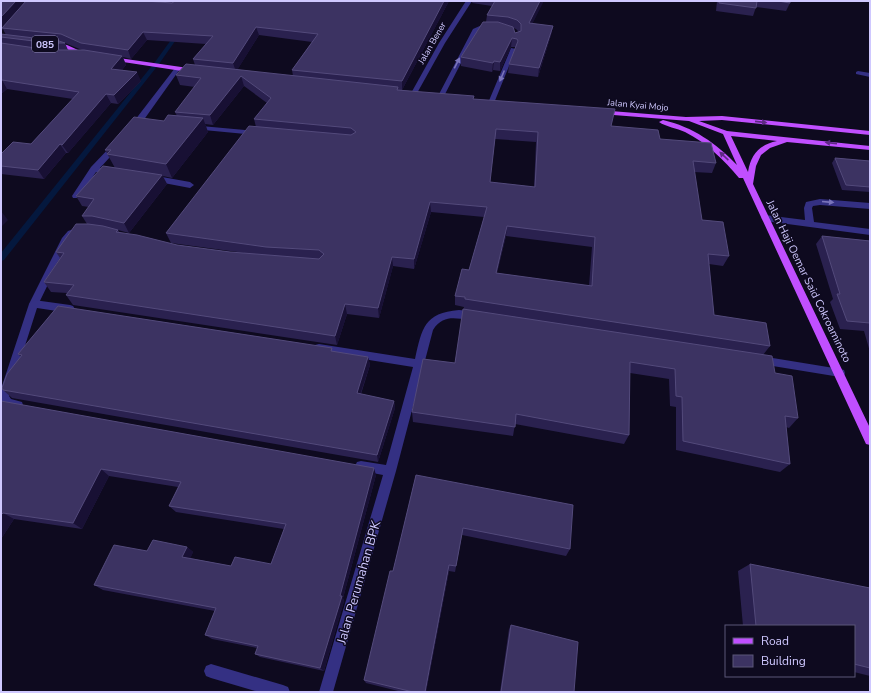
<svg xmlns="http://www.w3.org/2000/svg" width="871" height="693" font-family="'Nunito Sans',sans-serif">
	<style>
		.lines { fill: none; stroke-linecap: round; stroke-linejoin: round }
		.stream { fill: #04183e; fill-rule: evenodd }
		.service { fill: #343083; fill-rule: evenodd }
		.minor { fill: #343083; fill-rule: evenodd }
		.primary { fill: #c04fff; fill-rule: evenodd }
		.wall { fill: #2a214f; fill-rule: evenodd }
		.shaded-wall { fill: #181034 }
		.building { fill: #3c3362; stroke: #534a7b; fill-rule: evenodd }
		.oneway { fill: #7a74bb }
		.oneway2 { fill: #5e2984 }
		.labels { text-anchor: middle; stroke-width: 3; stroke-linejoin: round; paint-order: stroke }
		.far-street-label { font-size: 9px; fill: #cfc8ff; stroke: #0e0a1f }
		.shield { fill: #0e0a1f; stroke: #958fbc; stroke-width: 1 }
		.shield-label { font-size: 10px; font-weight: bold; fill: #cfc8ff }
		.street-label { font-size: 11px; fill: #cfc8ff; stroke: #0e0a1f }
		.near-street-label { font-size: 13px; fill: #cfc8ff; stroke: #0e0a1f }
	</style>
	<rect width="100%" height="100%" fill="#0e0a1f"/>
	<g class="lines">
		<path class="stream" d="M176 33 180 34 159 64 4 260 1 261V253L155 62Z"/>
		<path class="service" d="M482 25H492L495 27 492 29 478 30 443 98 438 99 437 98 473 29Z
			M511 48 516 49 494 103 489 104 488 103Z
			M175 68 180 69 143 121H148V125L135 124V120Z
			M190 125 257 131 261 133 257 135 193 129H190Z
			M113 144H119L120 146 100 168 115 170V174L96 172 79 198H73L72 196 91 167Z
			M151 175 190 182 194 185 190 188 148 180V176Z
			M820 199 870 203V209L820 205 813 206 812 208 814 222 870 229V235L765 221 761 218 765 215 805 220 804 208 806 202Z
			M80 227 84 230 83 232 74 235 69 241 37 307H31L29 304 62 238 68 231Z"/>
		<path class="minor" d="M466 1H472L445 43 416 95 411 96 410 95 439 43Z
			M858 71 870 73V77L856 74V72Z
			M34 300 70 305 73 306 75 309 73 312 70 313 37 308 9 396 11 399 22 402 23 405 22 408C16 410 9 408 3 406L1 401V389L29 304Z
			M459 310 478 312 480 315 478 318C461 323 446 310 433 330L396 471 333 692H319L383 475 357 470 355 466 357 462 361 461 386 465 413 367 319 352 315 351 314 348 315 345 319 344 415 359C422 328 424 313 459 310Z
			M760 356 840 369 844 370 845 373 844 376 840 377 760 364 756 363 755 360 756 357Z
			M211 664 283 685 288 687 290 692H259L211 678 206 676 204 671 206 666Z"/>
		<path class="primary" d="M53 43 67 45 89 55 86 57 64 48 51 46V44Z
			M112 57 195 69 198 71 195 73 110 60V58Z
			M598 110 686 117 722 116 870 131V135L722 120 699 121 727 131 870 146V150L787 142 770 148 761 155 756 166 753 184 870 428V445L866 444 743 178H739C724 160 707 143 685 132 677 128 666 127 659 122L663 120C693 127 716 143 737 165L723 134 689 121 601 114 597 112ZM731 136 777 141C759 145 751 154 748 172Z"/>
	</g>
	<path class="wall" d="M1 1H449L402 90 474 99 611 126 660 139 716 163 712 173 694 172 702 220 729 256 723 266 709 264 714 315 770 346 763 355 775 373 798 418 789 428 786 427 790 464 780 472 676 450V407L670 406 669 379 630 373 629 435 624 444 515 424 513 436 413 422 412 412 455 363 464 307 455 305V296L469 270 484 217 431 212 414 269 393 266 379 318 347 314 337 345 73 305 66 295 67 293 51 292 44 282 60 258 56 252 87 224 82 216 89 207 82 206 76 196 115 168 105 150 164 121 177 116 175 112 195 87 180 85 176 75 195 65 193 59 206 44 147 40 131 59 123 57 126 65 122 70 141 81 118 104 111 103 68 153H66L44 179 1 174V154L31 144 73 99 7 89 1 94V34L6 35 3 29 1 31ZM259 35 312 42 292 70 293 76 237 70ZM63 42 65 43 82 50H68L65 43ZM244 86 267 103 254 119 256 127 166 233 171 243 245 253 230 252 177 245 120 233 118 230 129 233 167 184 163 176 172 178 208 132 205 124 213 125ZM495 139 536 142 534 187 490 182ZM506 236 592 247 589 286 497 273Z
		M473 1H543L532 24 553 26 551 35 538 77 508 73 509 64 516 47H511L500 71 493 70 492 72 461 66V57L486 22 487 15 492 6 472 3ZM513 28 516 29 519 32 515 33Z
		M717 1H790V3L786 11 756 7 753 16 716 11Z
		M835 158 870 161V192L842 190 832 163Z
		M822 236 870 241V352L864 331 840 329 830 302 833 299 816 244Z
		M333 352 368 357 370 365 361 394 394 401 395 408 378 462 12 398 3 390 21 357 18 354Z
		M1 401 376 475 343 598 344 601 324 671 260 657 255 654 257 648 212 639 205 635 215 611 103 590 94 585 147 551 187 547 193 552 190 558 231 566 271 564 284 529 176 512 169 506 178 487 109 476 82 529 14 519 1 539Z
		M416 475 570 549 566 556 462 535 455 572 449 571 426 692H402L366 683 364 680 393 571Z
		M750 564 870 588V676L854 672V626H743L738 571Z
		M511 625 574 692H500L509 629Z"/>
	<path class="shaded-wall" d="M16 1H29L2 28 3 29 1 31V17Z
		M444 1H449L402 90V81Z
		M540 1H543V3L528 32 529 23Z
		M553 26 551 35 538 77 539 68Z
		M256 27 259 35 236 72 233 63Z
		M143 32 147 40 131 59 128 50Z
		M512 38 511 47 500 71V62Z
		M122 56 126 65 116 77 111 69Z
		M494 61 493 70 492 72 493 63Z
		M137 72 141 81 118 104 114 95Z
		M241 76 244 86 213 125 210 115Z
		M2 80 7 89 1 94V81Z
		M106 94 111 103 68 153 62 145Z
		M203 118 208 132 172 178 166 164Z
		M60 144 66 153 44 179 38 170Z
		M162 175 167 184 129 233 124 223Z
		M430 202 431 212 414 269V259Z
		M1 211 8 220 1 227Z
		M507 226 506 236 494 283 496 273Z
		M392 257 393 266 379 318 378 308Z
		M345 304 347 314 337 345 335 336Z
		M368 357 370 365 358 401 357 393Z
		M394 401 395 408 378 462 377 455Z
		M374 468 376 475 343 598 344 601 324 671 320 668Z
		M101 469 109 476 82 529 73 523Z
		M3 513 14 519 1 539V515Z
		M187 547 193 552 189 562 182 557Z
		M449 565V571L426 692H425Z"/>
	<path class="building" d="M1 1H16L1 17Z
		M26 1H145L172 3 175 1H444L402 81 292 70 318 34 256 27 233 63 193 59 213 36 143 32 128 50 81 43 61 34 2 28Z
		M495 1H540L529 23 553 26 539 68 509 64 518 41 517 39 512 38 500 62 494 61 493 63 461 57 483 22H498L513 27 515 33 521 31V24L517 20 508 17 487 15Z
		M719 1H757L756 8 719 3Z
		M778 1H790V3Z
		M1 34 59 41 65 43H50L1 37Z
		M1 43 49 50H84L122 56 111 69 137 72 114 95 106 94 62 145 60 144 38 170 1 166V154L13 142 31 144 79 92 2 80 1 81Z
		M186 64 398 87 397 90 474 96 473 99 615 109 611 126 658 130 660 139 711 143 716 163 693 161 702 220 723 222 729 256 708 254 714 315 766 323 770 346 465 299V297L455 296 462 269 469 270 487 207 430 202 414 259 392 257 378 308 345 304 335 336 66 295 74 285 44 282 64 253 56 252 76 224H88L103 226 118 230 116 232 137 235 177 245 230 252 319 259 324 254 319 250 266 247 166 233 249 126 351 135 356 132 351 128 254 119 271 98 241 76 210 115 175 112 201 78 176 75ZM496 129 538 132 535 187 490 182ZM507 226 595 237 592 286 496 273Z
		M168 115 203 118 166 164 107 154 111 150H105L134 117 164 121Z
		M835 158 870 161V187L846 185Z
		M103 166 162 175 124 223 92 216H82L94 199 76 196Z
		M822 236 870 241V323L847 321 837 294H840Z
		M58 306 332 348 331 351 368 357 357 393 394 401 377 455 3 390 2 388 7 374 22 355 18 354Z
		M463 309 772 356 775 373 792 376 798 418 785 416 790 464 683 441 682 397 676 396 675 369 630 362 629 435 516 414 515 427 412 412 423 359 455 363Z
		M1 401 374 468 340 596H342L320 668 255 654 258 646 205 635 216 608 94 585 114 545 147 551 153 540 187 547 182 557 231 566 235 557 271 564 286 524 169 506 181 482 101 469 73 523 3 513 1 515Z
		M416 475 573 505 570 549 463 528 456 566 449 565 425 692H413L364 680 390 571H393Z
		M750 564 870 588V668L854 664V626H756Z
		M511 625 578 642 574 692H501Z"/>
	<defs><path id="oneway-solid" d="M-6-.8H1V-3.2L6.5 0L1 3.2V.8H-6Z"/></defs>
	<g class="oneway">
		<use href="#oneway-solid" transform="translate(457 63) rotate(-63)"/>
		<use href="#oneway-solid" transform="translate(502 76) rotate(113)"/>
		<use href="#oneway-solid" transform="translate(828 202) rotate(5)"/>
	</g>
	<g class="oneway2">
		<use href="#oneway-solid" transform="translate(761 122) rotate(6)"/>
		<use href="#oneway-solid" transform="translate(831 143) rotate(-174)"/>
		<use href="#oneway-solid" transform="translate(724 156) rotate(-137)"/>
	</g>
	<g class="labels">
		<g class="far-street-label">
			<text transform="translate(432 43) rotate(-60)" y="3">Jalan Bener</text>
			<text transform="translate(638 105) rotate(5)" y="3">Jalan Kyai Mojo</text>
		</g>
		<rect class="shield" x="32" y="36" width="26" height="16" rx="3"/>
		<g class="shield-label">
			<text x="45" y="48">085</text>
		</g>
		<g class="street-label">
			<text transform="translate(809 281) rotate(64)" y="4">Jalan Haji Oemar Said Cokroaminoto</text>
		</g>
		<g class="near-street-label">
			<text transform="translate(358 582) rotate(-74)" y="5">Jalan Perumahan BPK</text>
		</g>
	</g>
	<rect width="871" height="693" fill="none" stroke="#cfc8ff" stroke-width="4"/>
	<rect x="725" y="625" width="130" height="52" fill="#0e0a1f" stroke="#5b5679"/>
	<rect x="733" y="638" width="20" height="6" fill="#c04fff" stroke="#5b5679"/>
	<text x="761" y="645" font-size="12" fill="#cfc8ff">Road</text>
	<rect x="733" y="655" width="20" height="12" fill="#3c3362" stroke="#5b5679"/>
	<text x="761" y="665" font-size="12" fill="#cfc8ff">Building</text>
</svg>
